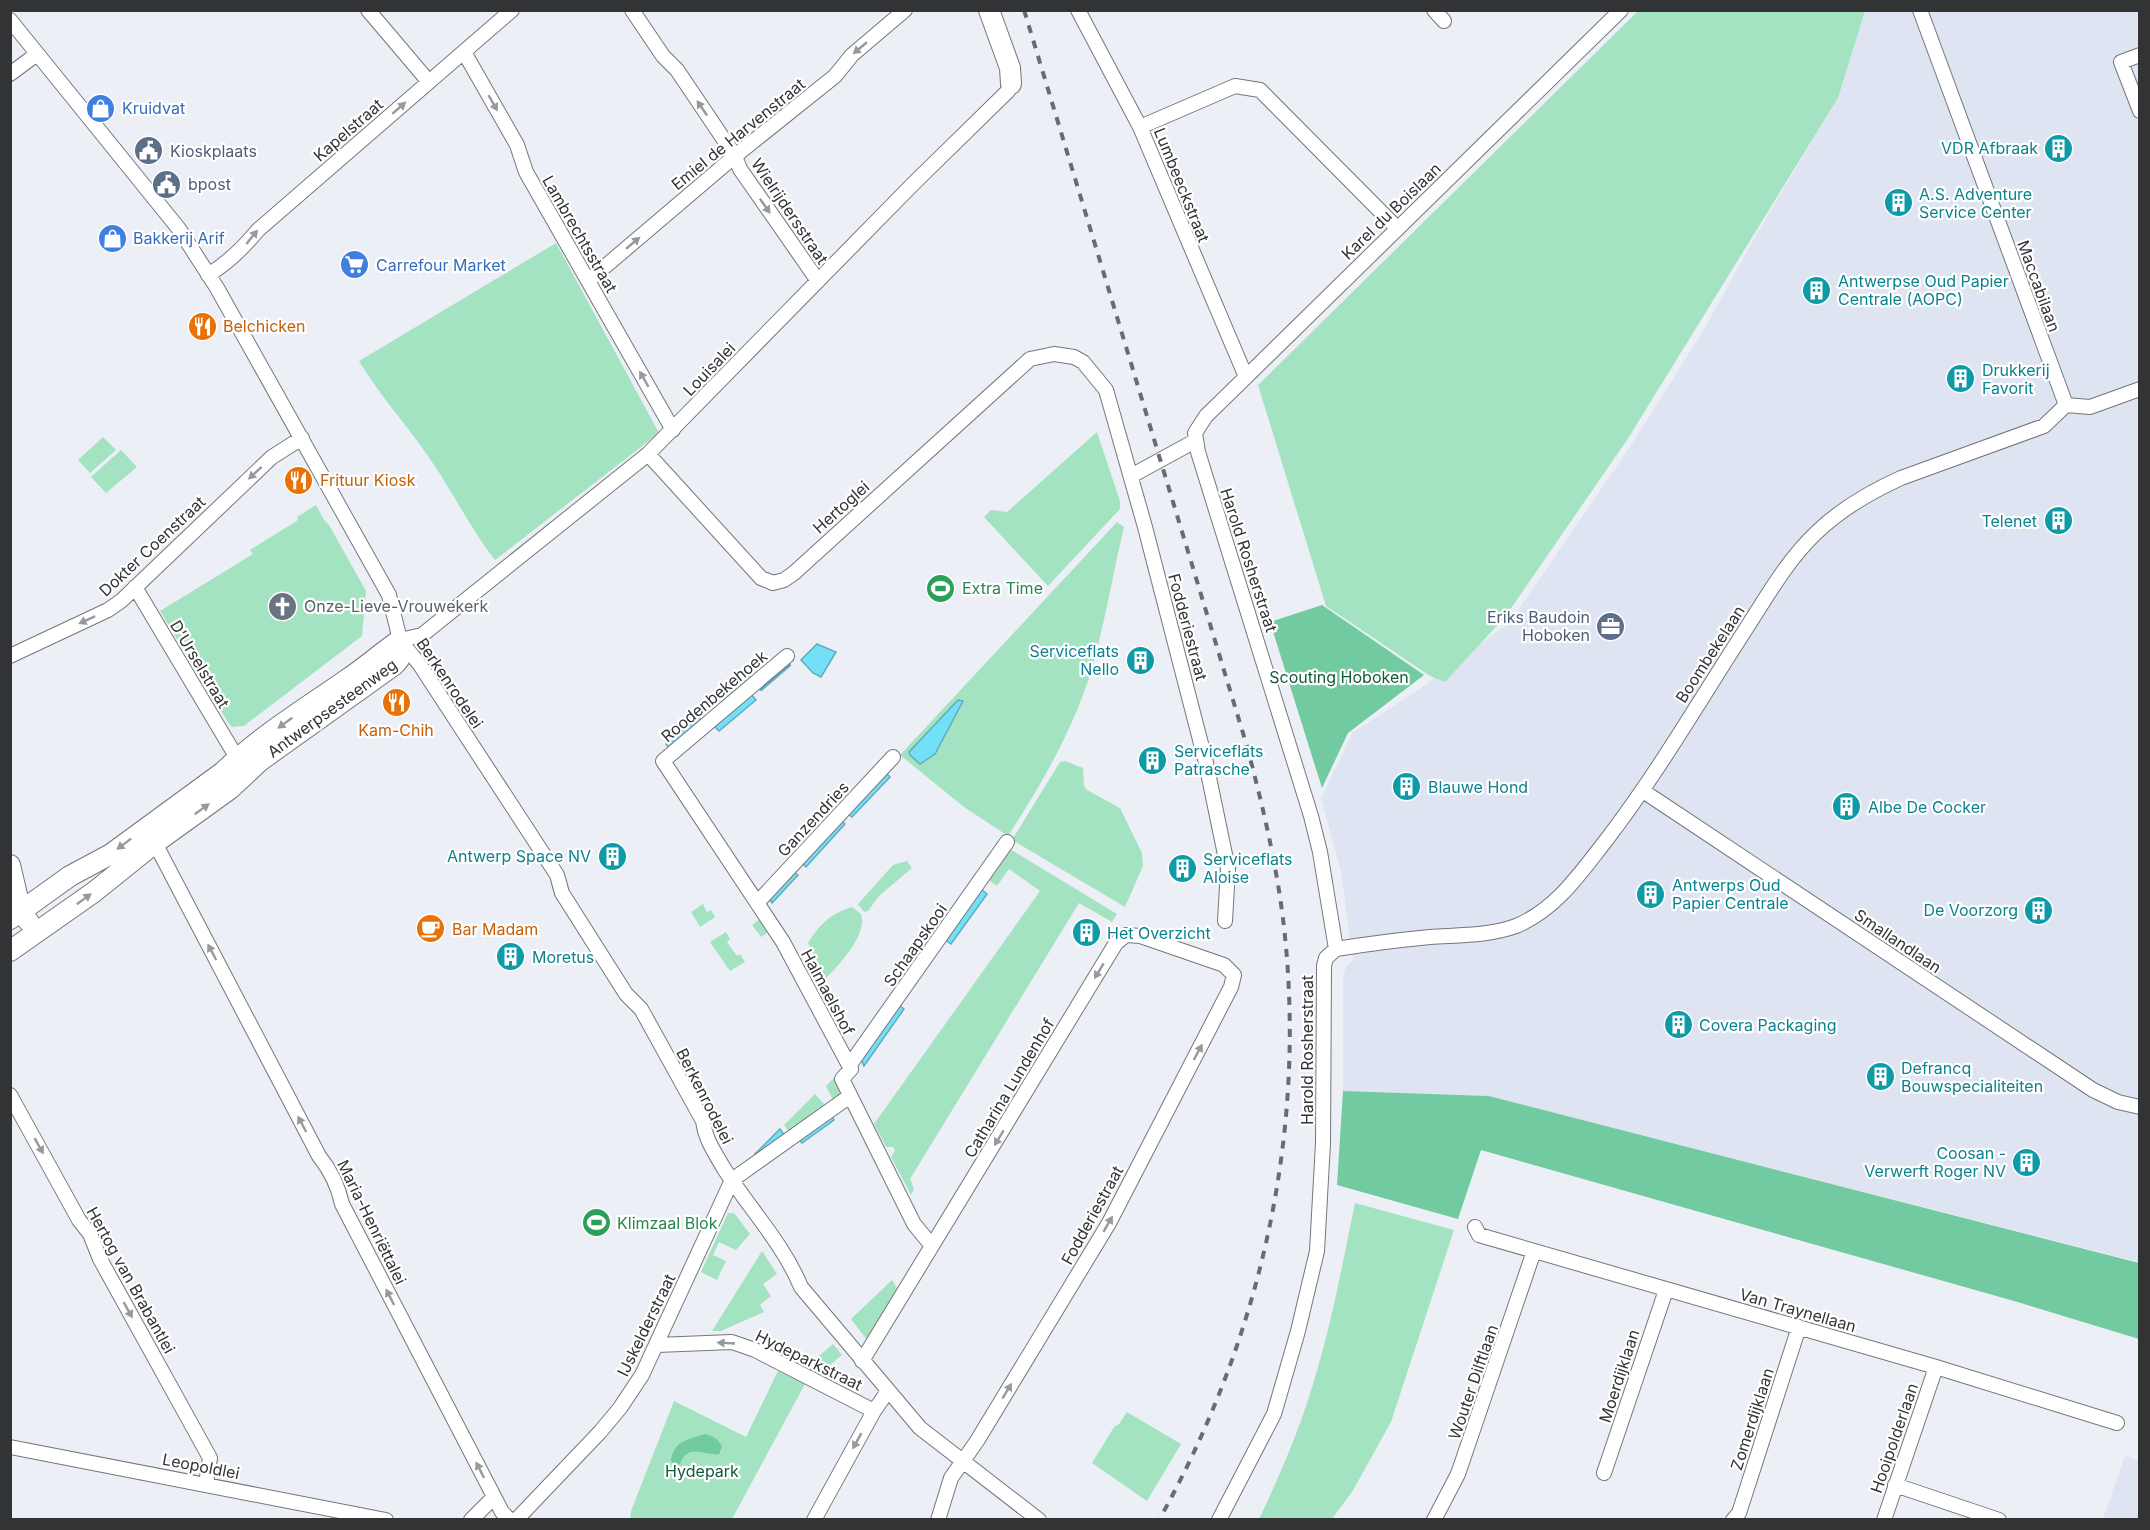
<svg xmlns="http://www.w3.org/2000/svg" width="2150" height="1530" font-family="Inter,sans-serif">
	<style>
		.built { fill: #dfe4f2 }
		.green { fill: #a4e3c2 }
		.forest { fill: #72caa0 }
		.water { fill: #73e0f8; stroke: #60acbe; stroke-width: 1.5 }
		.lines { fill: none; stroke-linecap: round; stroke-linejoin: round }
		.stream { stroke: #60acbe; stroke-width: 4 }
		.street-casing { stroke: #74767b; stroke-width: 16 }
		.secondary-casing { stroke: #74767b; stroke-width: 22 }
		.street { stroke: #fff; stroke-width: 14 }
		.secondary { stroke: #fff; stroke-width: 20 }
		.rail { stroke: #696b6e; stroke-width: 4; stroke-dasharray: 8 8; stroke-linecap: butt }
		.oneway { fill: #98999a }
		.labels { text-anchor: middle; stroke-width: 4.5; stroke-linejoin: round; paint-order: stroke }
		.shop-label { font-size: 16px; fill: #366cbe; stroke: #fff; text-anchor: start }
		.street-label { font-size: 16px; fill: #323335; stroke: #fff }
		.culture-label { font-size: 16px; fill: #0d838f; stroke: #fff; text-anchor: start }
		.service-label { font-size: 16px; fill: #4e5e75; stroke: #fff; text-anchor: start }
		.food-label { font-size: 16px; fill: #c56008; stroke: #fff; text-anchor: start }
		.leisure-label { font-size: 16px; fill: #27864d; stroke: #fff; text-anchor: start }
		.worship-label { font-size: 16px; fill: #5b616d; stroke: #fff; text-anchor: start }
		.park-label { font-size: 16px; fill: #14583d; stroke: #fff }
	</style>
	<rect width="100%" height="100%" fill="#edeff6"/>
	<path class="built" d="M1865 11H2139V1262L1489 1096 1343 1091V976L1346 967 1353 960 1341 871 1321 799 1352 733 1424 686 1510 622 1632 444 1703 331 1756 235 1838 98Z
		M2125 1456 2139 1461V1519H2103Z"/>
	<path class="green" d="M1638 11H1865L1838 98 1627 440 1505 617 1445 682 1430 676 1326 606 1258 385Z
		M556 243 659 433 495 560C470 528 453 492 430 459 407 425 380 396 359 361Z
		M1097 432 1120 501V509L1048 586 984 517 991 510 1007 512Z
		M103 437 116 450 90 473 78 460Z
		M121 450 137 467 106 493 91 477Z
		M316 505 324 520 329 525 366 591 362 636 244 726 232 727 229 724 160 611 253 554 250 550 298 520 297 517Z
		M1117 522 1124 527C1112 577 1104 629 1089 678 1070 735 1040 787 1008 836L964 807 900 755Z
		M749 674 754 680 726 703 721 698Z
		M1065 761 1083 768 1084 786 1087 790 1120 808 1142 853 1143 866 1125 907 1012 840 1060 762Z
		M1008 848 1117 914 1112 922 1079 903 910 1179 914 1189 911 1195 891 1157 895 1151 893 1147H886L874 1124 1040 891 1009 869 997 886 986 878Z
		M907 861 912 868 879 896 868 911 864 912 858 904 893 865Z
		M703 904 707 912 711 910 715 917 700 927 691 912Z
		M852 907 861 914C868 934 839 965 826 978L808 943C820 924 830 914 852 907Z
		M761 918 770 931 761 937 752 925Z
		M726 932 730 939 727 942 737 956 740 954 745 962 730 971 710 942Z
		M834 1078 842 1095 833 1100 826 1086Z
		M815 1094 826 1106 789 1132 784 1125Z
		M1355 1203 1454 1230 1391 1422 1352 1492 1332 1519H1259C1281 1473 1302 1424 1316 1374 1333 1318 1343 1260 1355 1203Z
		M728 1213H734L750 1234 736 1250 719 1242 713 1255 726 1261 717 1280 701 1272Z
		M762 1251 777 1274 763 1284 771 1296 760 1305 764 1312 721 1331H712Z
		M892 1280 898 1290 867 1340 851 1319Z
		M833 1344 842 1355 819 1374 800 1363 807 1354 813 1361Z
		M778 1371 805 1384 732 1519 630 1520 631 1511 674 1401 746 1437Z
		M1127 1412 1181 1444 1147 1501 1092 1463 1114 1427 1119 1424Z"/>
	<path class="forest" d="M1322 605 1424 675 1348 733 1322 788 1270 622Z
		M1343 1091 1489 1096 2139 1263V1339L2014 1301 1481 1150 1458 1219 1337 1185Z
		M705 1434C713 1436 719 1439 722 1447L719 1454C705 1456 687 1443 680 1464L674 1465 671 1461C673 1441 689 1439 705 1434Z"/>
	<path class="water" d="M817 644 836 652 821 677 813 673 801 660Z
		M750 693 756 700 719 731 713 725Z
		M958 700 963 701 935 754 920 764 910 755 909 752Z
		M699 717 703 722 670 749 666 744Z
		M885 772 890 777 852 817 847 813Z
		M841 820 845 824 806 867 801 862Z
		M793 871 798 875 772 903 768 897Z
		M980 888 987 894 951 944 944 939Z
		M897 1004 904 1009 864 1066 860 1057Z
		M831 1113 834 1120 802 1143 797 1137Z
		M780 1129 785 1136 756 1156 755 1154Z"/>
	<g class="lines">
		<path class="stream" d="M761 689 789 665"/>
		<defs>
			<path id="street" d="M368 10 429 82
				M632 10 663 56 677 70 735 156 740 169 818 281
				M1078 10 1140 127 1246 377
				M1434 10 1444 21
				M1920 10 2066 405
				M10 20 179 229 217 288 389 595 400 640 420 665 557 875 562 893 626 994 641 1009 703 1121C705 1139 714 1151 723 1167 748 1207 783 1243 801 1287L920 1428 1039 1520
				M464 52 517 145 526 172 673 430
				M2140 55 2121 62 2140 111
				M10 74 37 54
				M1140 127 1235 86 1260 90 1397 228
				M208 275C228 263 244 247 258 230L512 10
				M588 281 735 156 835 76 852 55 905 10
				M2066 405 2090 407 2140 389
				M648 454 761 578 773 583 784 580 794 573 1030 359 1054 354 1074 357 1083 362 1106 390 1145 527 1206 763 1228 869 1225 921
				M1131 476 1195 441
				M135 587 237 758
				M400 640 422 635 648 454 912 185 1008 91 1011 84
				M10 656 108 610 121 601 272 457 302 438
				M787 656 663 761 783 942 851 1069 842 1079 914 1224 932 1246
				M1643 791 2093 1090 2118 1102 2140 1107
				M155 843 319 1156C331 1171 338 1185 342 1204L502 1512 510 1520
				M757 903 893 757
				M1336 949 1320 852 1311 816 1198 452 1195 433 1206 416 1246 377 1621 10
				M1336 949C1367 944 1399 940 1430 937 1458 935 1489 936 1516 926 1555 910 1579 875 1604 843 1655 777 1697 705 1742 635 1765 600 1786 561 1817 532 1841 509 1870 492 1901 478L2044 426 2066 405
				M849 1066 1007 842
				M10 1095 79 1220 90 1234 100 1259 210 1458 206 1484
				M732 1180 850 1096
				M1475 1227 1479 1235 1936 1367 2117 1423
				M657 1345 732 1342 755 1350 874 1411
				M862 1361 1116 943 1126 935 1140 936 1224 965 1234 975 1231 987 1109 1223 977 1441 951 1478 938 1520
				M10 1447 386 1520
				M1604 1473 1666 1290
				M1895 1485 1999 1520
				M471 1520 494 1497
				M516 1520 600 1432 620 1408 642 1375 732 1180
				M814 1520 874 1411 888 1391
				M1219 1520 1274 1414 1298 1331 1317 1251 1323 1143 1324 966 1326 958 1336 949
				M1434 1520 1458 1474 1534 1251
				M1733 1520 1739 1513 1799 1327
				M1884 1520 1936 1367"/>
			<path id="secondary" d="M989 10 1010 68 1011 84
				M10 865 21 912 29 922
				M10 919 70 876 111 854 223 772C260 736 306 708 349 678 367 666 382 652 400 640 403 651 403 657 394 665L260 761 230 789 155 843 94 892 10 951"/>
		</defs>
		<use href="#street" class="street-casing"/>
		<use href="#secondary" class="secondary-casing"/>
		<use href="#street" class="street"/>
		<use href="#secondary" class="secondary"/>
		<path class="rail" d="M1024 10 1246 743C1264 810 1280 878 1286 947 1304 1147 1257 1345 1159 1520"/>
	</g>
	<defs><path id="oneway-solid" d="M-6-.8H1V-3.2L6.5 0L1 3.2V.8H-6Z" transform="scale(1.5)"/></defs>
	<g class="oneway">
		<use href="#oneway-solid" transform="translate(860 48) rotate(140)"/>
		<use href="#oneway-solid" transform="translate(493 103) rotate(60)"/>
		<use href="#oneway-solid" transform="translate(399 108) rotate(-41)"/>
		<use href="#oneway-solid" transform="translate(702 108) rotate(-124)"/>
		<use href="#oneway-solid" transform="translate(765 206) rotate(55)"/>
		<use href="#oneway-solid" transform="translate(252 237) rotate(-51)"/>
		<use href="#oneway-solid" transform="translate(633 243) rotate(-40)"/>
		<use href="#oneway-solid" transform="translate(644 379) rotate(-120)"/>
		<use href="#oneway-solid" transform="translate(255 473) rotate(137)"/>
		<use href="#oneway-solid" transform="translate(87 620) rotate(155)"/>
		<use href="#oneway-solid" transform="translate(285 723) rotate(144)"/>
		<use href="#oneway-solid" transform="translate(202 809) rotate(-36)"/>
		<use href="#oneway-solid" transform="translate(124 844) rotate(143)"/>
		<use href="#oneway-solid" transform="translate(84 899) rotate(-36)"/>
		<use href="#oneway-solid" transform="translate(212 952) rotate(-118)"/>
		<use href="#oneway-solid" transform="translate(1099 971) rotate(121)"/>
		<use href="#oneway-solid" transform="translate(1198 1052) rotate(-62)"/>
		<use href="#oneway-solid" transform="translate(302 1124) rotate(-118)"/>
		<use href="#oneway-solid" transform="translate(999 1138) rotate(121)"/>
		<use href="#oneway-solid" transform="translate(39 1146) rotate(61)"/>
		<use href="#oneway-solid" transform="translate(1108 1224) rotate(-60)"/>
		<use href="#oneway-solid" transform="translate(390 1297) rotate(-117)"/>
		<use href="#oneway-solid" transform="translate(128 1310) rotate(61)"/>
		<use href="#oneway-solid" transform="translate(726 1343) rotate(-177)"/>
		<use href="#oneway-solid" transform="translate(1007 1391) rotate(-59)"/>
		<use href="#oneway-solid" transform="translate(857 1441) rotate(119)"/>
		<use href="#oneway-solid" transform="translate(480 1470) rotate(-117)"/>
	</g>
	<defs>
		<symbol id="shop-disc" viewBox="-11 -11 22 22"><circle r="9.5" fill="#3f7fe0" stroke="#fff"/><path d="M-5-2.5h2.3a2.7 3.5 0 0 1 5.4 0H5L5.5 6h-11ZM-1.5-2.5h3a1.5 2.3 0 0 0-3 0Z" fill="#fff"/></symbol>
		<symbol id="building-disc" viewBox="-11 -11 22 22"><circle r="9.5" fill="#0f9aa8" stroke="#fff"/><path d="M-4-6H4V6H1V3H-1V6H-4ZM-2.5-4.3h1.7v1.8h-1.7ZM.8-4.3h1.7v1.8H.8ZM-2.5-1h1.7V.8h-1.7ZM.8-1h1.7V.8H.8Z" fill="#fff"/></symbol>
		<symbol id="civic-disc" viewBox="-11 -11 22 22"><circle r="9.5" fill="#5c6f8a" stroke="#fff"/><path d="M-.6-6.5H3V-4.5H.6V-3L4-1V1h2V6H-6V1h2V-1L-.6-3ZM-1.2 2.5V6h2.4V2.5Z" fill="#fff"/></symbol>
		<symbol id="supermarket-disc" viewBox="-11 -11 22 22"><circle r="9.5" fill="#3f7fe0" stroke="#fff"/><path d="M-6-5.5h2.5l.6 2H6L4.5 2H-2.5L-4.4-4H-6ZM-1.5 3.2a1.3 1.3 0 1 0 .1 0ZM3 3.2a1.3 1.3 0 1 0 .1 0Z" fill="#fff"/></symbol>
		<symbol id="restaurant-disc" viewBox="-11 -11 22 22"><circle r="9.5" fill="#e8710a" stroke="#fff"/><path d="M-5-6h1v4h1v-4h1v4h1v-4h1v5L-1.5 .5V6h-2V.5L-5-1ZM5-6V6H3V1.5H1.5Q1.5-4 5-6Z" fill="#fff"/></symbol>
		<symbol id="stadium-disc" viewBox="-11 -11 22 22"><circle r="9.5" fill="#2e9e5b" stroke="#fff"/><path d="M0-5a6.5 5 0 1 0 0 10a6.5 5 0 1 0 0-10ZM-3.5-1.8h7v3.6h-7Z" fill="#fff"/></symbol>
		<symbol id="church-disc" viewBox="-11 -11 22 22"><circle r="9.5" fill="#6b7280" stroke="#fff"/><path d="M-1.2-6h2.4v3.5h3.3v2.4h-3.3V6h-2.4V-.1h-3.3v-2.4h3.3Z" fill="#fff"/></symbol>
		<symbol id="office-disc" viewBox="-11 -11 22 22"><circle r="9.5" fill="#5c6f8a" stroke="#fff"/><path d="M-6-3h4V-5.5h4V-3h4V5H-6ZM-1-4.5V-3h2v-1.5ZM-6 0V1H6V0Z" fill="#fff"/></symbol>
		<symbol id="cafe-disc" viewBox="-11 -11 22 22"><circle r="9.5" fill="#e8710a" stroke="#fff"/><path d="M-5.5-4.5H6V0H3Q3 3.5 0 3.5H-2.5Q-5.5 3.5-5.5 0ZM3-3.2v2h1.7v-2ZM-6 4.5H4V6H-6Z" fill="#fff"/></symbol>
	</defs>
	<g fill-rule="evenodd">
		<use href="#shop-disc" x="84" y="92" width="33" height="33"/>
		<use href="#building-disc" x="2042" y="132" width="33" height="33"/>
		<use href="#civic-disc" x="132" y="134" width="33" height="33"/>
		<use href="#civic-disc" x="150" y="168" width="33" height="33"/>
		<use href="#building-disc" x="1882" y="186" width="33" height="33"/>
		<use href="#shop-disc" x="96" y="222" width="33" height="33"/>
		<use href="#supermarket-disc" x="338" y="248" width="33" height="33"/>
		<use href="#building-disc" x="1800" y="274" width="33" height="33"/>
		<use href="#restaurant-disc" x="186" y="310" width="33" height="33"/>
		<use href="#building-disc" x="1944" y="362" width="33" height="33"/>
		<use href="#restaurant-disc" x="282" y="464" width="33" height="33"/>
		<use href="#building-disc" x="2042" y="504" width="33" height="33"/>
		<use href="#stadium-disc" x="924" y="572" width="33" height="33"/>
		<use href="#church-disc" x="266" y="590" width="33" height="33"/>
		<use href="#office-disc" x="1594" y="610" width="33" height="33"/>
		<use href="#building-disc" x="1124" y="644" width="33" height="33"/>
		<use href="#restaurant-disc" x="380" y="686" width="33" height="33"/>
		<use href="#building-disc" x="1136" y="744" width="33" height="33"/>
		<use href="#building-disc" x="1390" y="770" width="33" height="33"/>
		<use href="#building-disc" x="1830" y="790" width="33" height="33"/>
		<use href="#building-disc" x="596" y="840" width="33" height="33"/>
		<use href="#building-disc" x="1166" y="852" width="33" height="33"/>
		<use href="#building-disc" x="1634" y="878" width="33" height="33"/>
		<use href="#building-disc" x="2022" y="894" width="33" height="33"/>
		<use href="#cafe-disc" x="414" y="912" width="33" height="33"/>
		<use href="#building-disc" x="1070" y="916" width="33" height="33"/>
		<use href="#building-disc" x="494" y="940" width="33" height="33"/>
		<use href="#building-disc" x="1662" y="1008" width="33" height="33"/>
		<use href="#building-disc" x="1864" y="1060" width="33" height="33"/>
		<use href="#building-disc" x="2010" y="1146" width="33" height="33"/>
		<use href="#stadium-disc" x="580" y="1206" width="33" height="33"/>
	</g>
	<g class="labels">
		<g class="shop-label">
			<text x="122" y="114">Kruidvat</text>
			<text x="133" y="244">Bakkerij Arif</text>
			<text x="376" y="271">Carrefour Market</text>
		</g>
		<g class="street-label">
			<text transform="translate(348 130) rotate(-41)" y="6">Kapelstraat</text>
			<text transform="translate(738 134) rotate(-39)" y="6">Emiel de Harvenstraat</text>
			<text transform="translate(1182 185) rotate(68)" y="6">Lumbeeckstraat</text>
			<text transform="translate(790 211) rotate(56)" y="6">Wielrijdersstraat</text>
			<text transform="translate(1391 211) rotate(-44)" y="6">Karel du Boislaan</text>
			<text transform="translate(580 234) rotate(60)" y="6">Lambrechtsstraat</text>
			<text transform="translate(2039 286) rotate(70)" y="6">Maccabilaan</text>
			<text transform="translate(709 369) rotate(-46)" y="6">Louisalei</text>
			<text transform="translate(841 507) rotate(-42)" y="6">Hertoglei</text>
			<text transform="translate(152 546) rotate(-43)" y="6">Dokter Coenstraat</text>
			<text transform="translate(1249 560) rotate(72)" y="6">Harold Rosherstraat</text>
			<text transform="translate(1188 627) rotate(75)" y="6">Fodderiestraat</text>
			<text transform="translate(1710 654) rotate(-57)" y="6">Boombekelaan</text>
			<text transform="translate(200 664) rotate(59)" y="6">D'Urselstraat</text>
			<text transform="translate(450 683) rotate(56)" y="6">Berkenrodelei</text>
			<text transform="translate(714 696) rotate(-40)" y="6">Roodenbekehoek</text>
			<text transform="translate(332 708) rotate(-36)" y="6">Antwerpsesteenweg</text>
			<text transform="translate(813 819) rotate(-47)" y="6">Ganzendries</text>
			<text transform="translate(1898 941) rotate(34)" y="6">Smallandlaan</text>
			<text transform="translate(915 945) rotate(-55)" y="6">Schaapskooi</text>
			<text transform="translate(828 992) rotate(62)" y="6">Halmaelshof</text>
			<text transform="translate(1307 1050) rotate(-90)" y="6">Harold Rosherstraat</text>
			<text transform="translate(1009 1088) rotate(-59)" y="6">Catharina Lundenhof</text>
			<text transform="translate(705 1096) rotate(63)" y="6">Berkenrodelei</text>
			<text transform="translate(1092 1215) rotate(-61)" y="6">Fodderiestraat</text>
			<text transform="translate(372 1222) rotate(64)" y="6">Maria-Henriëttalei</text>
			<text transform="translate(131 1280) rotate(61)" y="6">Hertog van Brabantlei</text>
			<text transform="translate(1798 1310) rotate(16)" y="6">Van Traynellaan</text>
			<text transform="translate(646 1325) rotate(-64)" y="6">IJskelderstraat</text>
			<text transform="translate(809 1360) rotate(26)" y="6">Hydeparkstraat</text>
			<text transform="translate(1619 1376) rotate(-72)" y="6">Moerdijklaan</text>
			<text transform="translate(1473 1382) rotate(-71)" y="6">Wouter Dilftlaan</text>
			<text transform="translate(1752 1419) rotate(-72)" y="6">Zomerdijklaan</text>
			<text transform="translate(1894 1438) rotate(-71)" y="6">Hooipolderlaan</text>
			<text transform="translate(201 1466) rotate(11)" y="6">Leopoldlei</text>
		</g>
		<g class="culture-label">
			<text x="2038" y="154" text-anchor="end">VDR Afbraak</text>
			<text x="1919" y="200">A.S. Adventure<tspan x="1919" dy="18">Service Center</tspan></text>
			<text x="1838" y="287">Antwerpse Oud Papier<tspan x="1838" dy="18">Centrale (AOPC)</tspan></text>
			<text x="1982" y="376">Drukkerij<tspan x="1982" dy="18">Favorit</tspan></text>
			<text x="2037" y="527" text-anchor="end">Telenet</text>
			<text x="1119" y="657" text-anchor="end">Serviceflats<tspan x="1119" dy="18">Nello</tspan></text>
			<text x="1174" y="757">Serviceflats<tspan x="1174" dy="18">Patrasche</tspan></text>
			<text x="1428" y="793">Blauwe Hond</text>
			<text x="1868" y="813">Albe De Cocker</text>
			<text x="591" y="862" text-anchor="end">Antwerp Space NV</text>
			<text x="1203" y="865">Serviceflats<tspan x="1203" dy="18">Aloise</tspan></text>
			<text x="1672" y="891">Antwerps Oud<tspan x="1672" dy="18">Papier Centrale</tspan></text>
			<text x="2018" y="916" text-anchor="end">De Voorzorg</text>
			<text x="1107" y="939">Het Overzicht</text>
			<text x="532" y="963">Moretus</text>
			<text x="1699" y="1031">Covera Packaging</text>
			<text x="1901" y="1074">Defrancq<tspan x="1901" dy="18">Bouwspecialiteiten</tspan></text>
			<text x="2006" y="1159" text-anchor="end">Coosan -<tspan x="2006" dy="18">Verwerft Roger NV</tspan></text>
		</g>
		<g class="service-label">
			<text x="170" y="157">Kioskplaats</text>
			<text x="188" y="190">bpost</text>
			<text x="1590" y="623" text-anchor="end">Eriks Baudoin<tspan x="1590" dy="18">Hoboken</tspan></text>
		</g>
		<g class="food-label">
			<text x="223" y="332">Belchicken</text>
			<text x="320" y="486">Frituur Kiosk</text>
			<text x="396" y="736" text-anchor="middle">Kam-Chih</text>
			<text x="452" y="935">Bar Madam</text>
		</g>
		<g class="leisure-label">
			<text x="962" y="594">Extra Time</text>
			<text x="617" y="1229">Klimzaal Blok</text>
		</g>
		<g class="worship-label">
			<text x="304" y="612">Onze-Lieve-Vrouwekerk</text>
		</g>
		<g class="park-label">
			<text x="1339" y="683">Scouting Hoboken</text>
			<text x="702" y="1477">Hydepark</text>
		</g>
	</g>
	<rect width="2150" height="1530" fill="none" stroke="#323335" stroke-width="24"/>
</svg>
